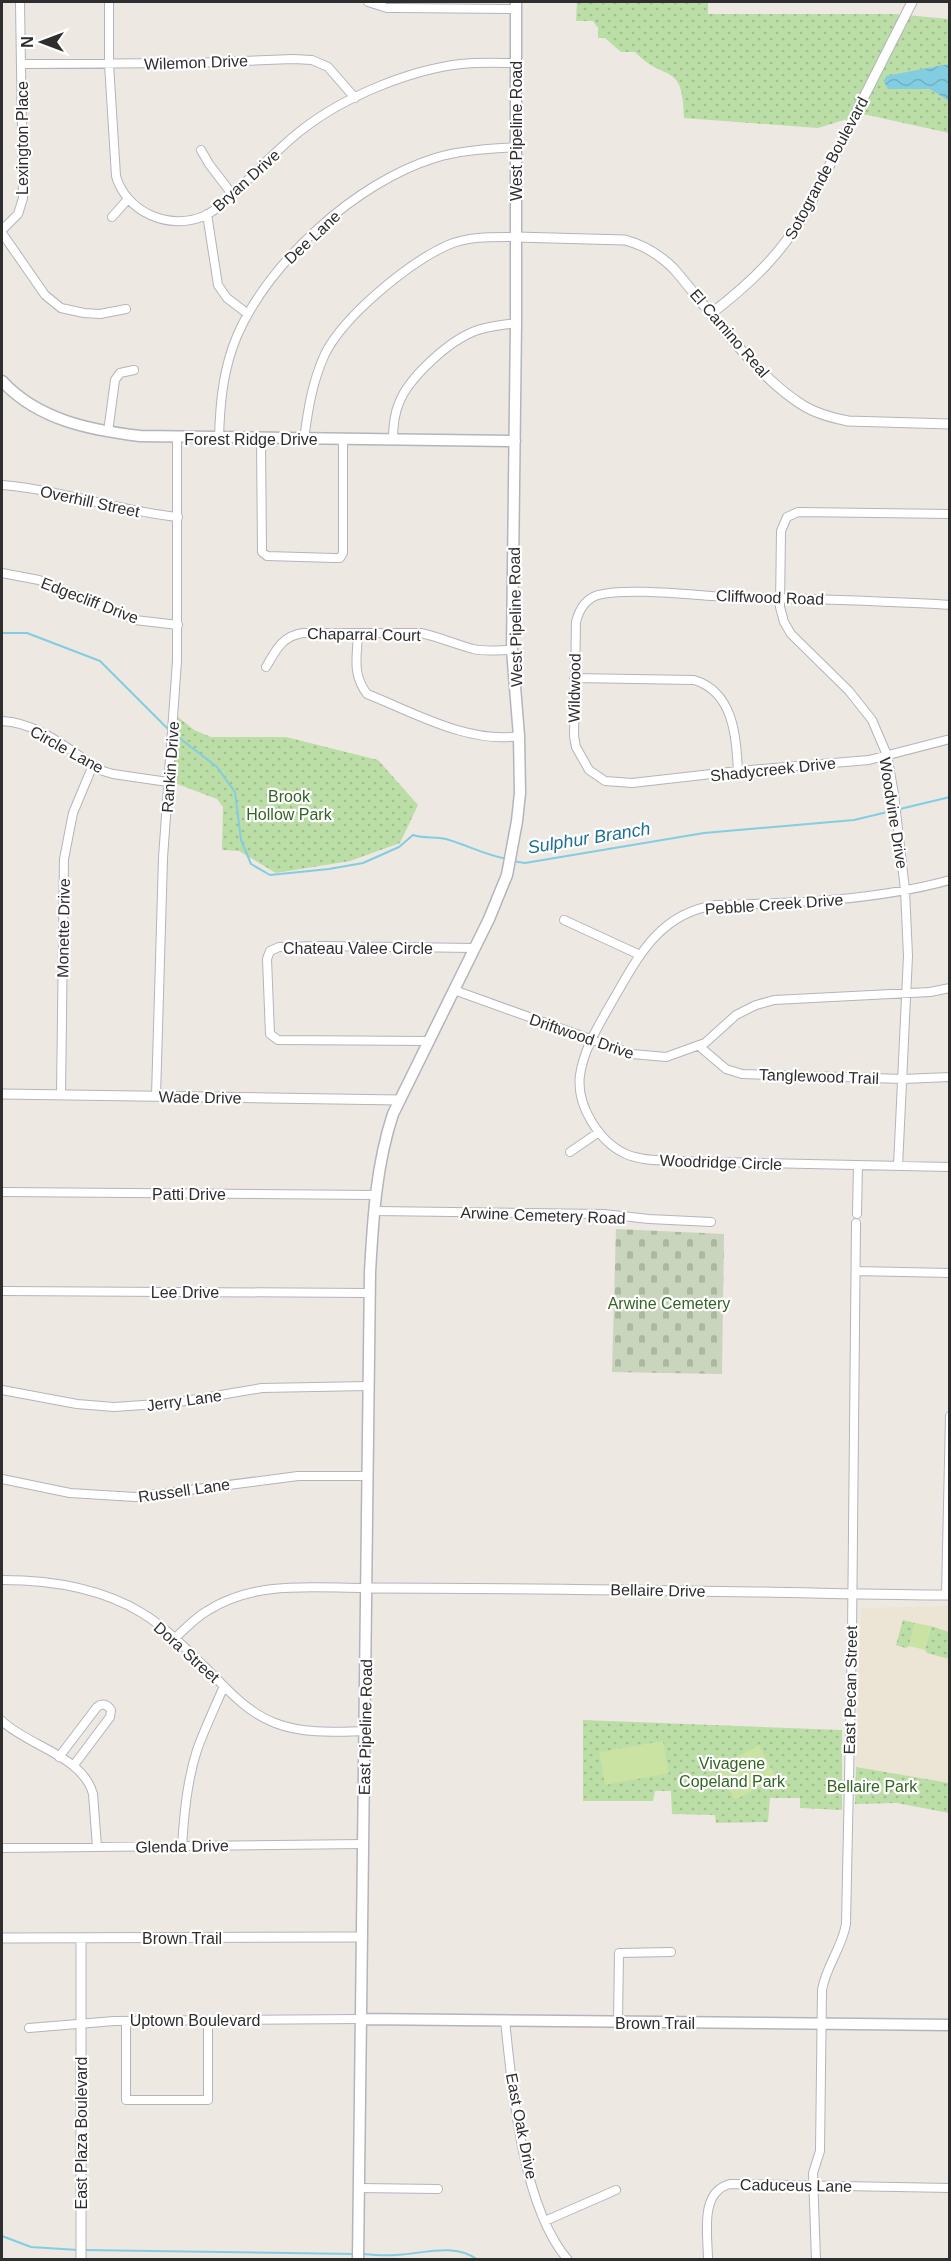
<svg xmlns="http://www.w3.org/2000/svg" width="951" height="2261" font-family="Helvetica,sans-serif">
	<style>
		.education { fill: #ece4d4 }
		.cemetery { fill: url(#cemetery-stones) }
		.park { fill: url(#park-dots) }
		.pitch { fill: #cae3a3 }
		.water { fill: url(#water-waves) }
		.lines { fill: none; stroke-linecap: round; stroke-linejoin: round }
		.stream { stroke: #83cde2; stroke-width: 2 }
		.minor-casing { stroke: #b3b5bc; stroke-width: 10 }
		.tertiary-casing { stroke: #b3b5bc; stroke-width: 11 }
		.secondary-casing { stroke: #b3b5bc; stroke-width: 13 }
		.minor { stroke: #fff; stroke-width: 8 }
		.tertiary { stroke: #fff; stroke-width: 9 }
		.secondary { stroke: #fff; stroke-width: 10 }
		.labels { text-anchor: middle; stroke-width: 4.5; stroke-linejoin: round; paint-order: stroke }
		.street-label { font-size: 16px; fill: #2e2e2e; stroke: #fff }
		.park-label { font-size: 16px; fill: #346424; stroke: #fff }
		.water-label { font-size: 18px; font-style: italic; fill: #1e6f92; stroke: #fff }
	</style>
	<defs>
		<pattern id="cemetery-stones" width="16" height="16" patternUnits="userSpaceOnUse" patternTransform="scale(1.5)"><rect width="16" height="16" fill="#c9d5bc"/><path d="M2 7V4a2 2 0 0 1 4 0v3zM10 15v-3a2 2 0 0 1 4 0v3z" fill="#adb7a2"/></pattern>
		<pattern id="park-dots" width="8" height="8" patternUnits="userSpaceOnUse" patternTransform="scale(1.5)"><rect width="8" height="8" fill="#bbdda6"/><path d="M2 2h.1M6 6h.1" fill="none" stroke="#a1be8f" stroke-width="1.8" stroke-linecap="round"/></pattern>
		<pattern id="water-waves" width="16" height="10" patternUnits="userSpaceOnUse" patternTransform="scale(1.5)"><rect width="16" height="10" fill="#83cde2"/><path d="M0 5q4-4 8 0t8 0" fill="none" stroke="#71b0c2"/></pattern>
	</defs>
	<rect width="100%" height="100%" fill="#ede8e2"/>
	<path class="education" d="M949 1606V1783L856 1767 861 1608Z"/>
	<path class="cemetery" d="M616 1229 724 1234 722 1374 612 1372Z"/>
	<path class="park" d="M577 2H708V14H895L949 19V133L863 114 818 128 684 118C683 59 665 84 635 52H621L605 38H598V28L593 21H576Z
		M178 717 194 730 211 737H286L378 760 418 805 400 843 350 861 276 873 239 851 222 850 223 807 217 799 172 782Z
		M903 1620 915 1623 909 1646 906 1648 896 1645Z
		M931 1626 949 1632V1659L927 1653 925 1650Z
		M583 1720 842 1730V1810L800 1808V1798H770L768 1822 716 1823 715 1815 672 1814 671 1791H655L653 1801H583Z
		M856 1767 949 1783V1813L897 1803 855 1804Z"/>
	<path class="pitch" d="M915 1623 931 1626 925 1650 909 1646Z
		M663 1741 669 1773 605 1785 599 1752Z
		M759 1745 776 1778 735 1800 717 1768Z"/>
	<path class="water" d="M949 64V101L930 89H888L884 82 886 76Z"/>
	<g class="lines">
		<path class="stream" d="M2 633H27L100 661 169 730
			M173 733 217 767 235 792 241 840 251 864 270 875 329 869 363 863 399 847 413 835C425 839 435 836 446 839 467 845 485 855 507 859
			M512 861 525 863 704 833 854 820 950 797
			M2 2236 31 2247 78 2250
			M83 2250 354 2254
			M362 2254C373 2255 384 2256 395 2255 423 2254 454 2242 478 2260"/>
		<defs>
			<path id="minor" d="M109 2V64L116 176C126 212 169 231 204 216 225 207 254 172 272 156 282 147 292 137 303 129 344 97 409 70 461 64 479 62 498 63 516 63
				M368 2 387 8H398L516 9
				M22 64 193 63 293 59 312 60 328 67 355 98
				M201 150 209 164 232 194
				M207 214 218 285 227 298 248 314
				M112 217 128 199
				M2 230 18 214 23 198 20 2
				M2 233 45 295 61 308 84 313 100 314 126 309
				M108 432 115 380 120 373 134 370
				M219 438C220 403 223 369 237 336 269 261 357 182 435 158 461 150 489 149 516 147
				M261 439 262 552 267 556 334 558H340L343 553V439
				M304 439C308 410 312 382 325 354 344 316 408 263 448 245 469 236 494 237 516 237
				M393 440C393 427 394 415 399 403 409 377 449 341 475 331 488 326 503 325 516 323
				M2 485C63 490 118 511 178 517
				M2 573 39 580 135 620 178 625
				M950 605C870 600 791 599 712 596 683 594 625 588 598 595 585 599 579 610 576 622L574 736 576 747 589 770 605 781 632 783 738 771 869 760 950 739
				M358 634C357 657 352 674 367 694 413 712 468 744 519 736
				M266 667C276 650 282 636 303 633H421C439 637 455 644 473 649 486 652 499 650 512 650
				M574 678 694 680C734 692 736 737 738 771
				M2 721C41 723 70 752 103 771L113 774 168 782
				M950 880C873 901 795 903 716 905 660 913 639 955 613 1000 600 1023 584 1048 580 1075 576 1105 599 1142 626 1154 639 1160 656 1160 671 1161L950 1167
				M564 920 640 955
				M454 990 632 1054 666 1057 705 1043 736 1015 756 1005 774 1000 930 992 950 988
				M429 1041 278 1040 270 1034 267 959 270 951 279 947 320 946 475 948
				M699 1046 726 1069 742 1074 903 1079 950 1077
				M61 1095 64 859 73 813 93 765
				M156 1096 163 858 177 661V438
				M570 1152 599 1132
				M898 1166 908 956 905 890 894 794 887 755 872 720 849 691 791 634 784 622 780 607 781 531 787 517 798 512 950 514
				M2 1192 376 1195
				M375 1211 604 1214 649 1219 711 1222
				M857 1214 858 1165
				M856 1271 950 1273
				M2 1291 369 1293
				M2 1390 77 1404 114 1407 173 1403 262 1388 368 1386
				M2 1479 70 1493 135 1497 298 1476H367
				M2 1580C48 1580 101 1588 142 1613 165 1627 184 1647 204 1666 225 1687 246 1712 275 1723 303 1734 335 1732 365 1731
				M946 1595 950 1416
				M175 1638C185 1629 195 1618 207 1611 255 1580 312 1588 366 1588
				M2 1721C28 1746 83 1756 93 1794L97 1847
				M59 1757 97 1707C102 1703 107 1704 111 1710L110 1717 74 1765
				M182 1847C184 1815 187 1781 197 1750 205 1728 215 1707 224 1686
				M2 1848 363 1844
				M505 2020C512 2088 522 2207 568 2260
				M126 2021V2100H208V2020
				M618 2022 619 1953 671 1952
				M29 2028 114 2021 361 2019
				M359 2188 438 2189
				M545 2221 616 2190
				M708 2260C708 2235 699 2192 730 2184L950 2188
				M816 2260 813 2173 820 2151 822 1990C826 1966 842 1948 846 1924L852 1635 856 1223"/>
			<path id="tertiary" d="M516 237 625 240C644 245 660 255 674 269 711 312 756 377 804 406 817 414 833 418 848 421L950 424
				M712 313C752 282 781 254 807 210L912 2
				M2 1094 399 1100
				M366 1588C497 1588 627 1590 758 1592 822 1593 886 1595 950 1595
				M2 1938 362 1937
				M81 2260V1938"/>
			<path id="secondary" d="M2 381C38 420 90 430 140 436L515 441
				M361 2019 950 2025
				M358 2260 370 1272C373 1219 376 1165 393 1114L489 919 507 875 517 821 520 793 519 736 512 650 516 323V2"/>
		</defs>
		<use href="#minor" class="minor-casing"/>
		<use href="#tertiary" class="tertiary-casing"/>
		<use href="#secondary" class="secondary-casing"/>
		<use href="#minor" class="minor"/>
		<use href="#tertiary" class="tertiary"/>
		<use href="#secondary" class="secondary"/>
	</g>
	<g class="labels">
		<g class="street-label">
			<text transform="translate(196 62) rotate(-2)" y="6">Wilemon Drive</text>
			<text transform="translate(516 131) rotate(-90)" y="6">West Pipeline Road</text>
			<text transform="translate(22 138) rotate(-90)" y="6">Lexington Place</text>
			<text transform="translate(826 168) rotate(-62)" y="6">Sotogrande Boulevard</text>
			<text transform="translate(246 180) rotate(-42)" y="6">Bryan Drive</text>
			<text transform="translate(312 237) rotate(-43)" y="6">Dee Lane</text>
			<text transform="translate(730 333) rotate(49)" y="6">El Camino Real</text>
			<text x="251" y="445">Forest Ridge Drive</text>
			<text transform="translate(90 501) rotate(12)" y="6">Overhill Street</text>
			<text transform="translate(770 597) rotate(2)" y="6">Cliffwood Road</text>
			<text transform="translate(90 600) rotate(21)" y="6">Edgecliff Drive</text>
			<text transform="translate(515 617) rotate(-91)" y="6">West Pipeline Road</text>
			<text transform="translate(364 634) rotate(1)" y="6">Chaparral Court</text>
			<text transform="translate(574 688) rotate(-89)" y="6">Wildwood</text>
			<text transform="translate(67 749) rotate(29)" y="6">Circle Lane</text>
			<text transform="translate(170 767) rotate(-86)" y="6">Rankin Drive</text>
			<text transform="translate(773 769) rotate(-6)" y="6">Shadycreek Drive</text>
			<text transform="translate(894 813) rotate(81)" y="6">Woodvine Drive</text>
			<text transform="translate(774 904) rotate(-4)" y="6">Pebble Creek Drive</text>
			<text transform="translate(63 928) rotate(-89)" y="6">Monette Drive</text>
			<text x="358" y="954">Chateau Valee Circle</text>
			<text transform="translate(582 1036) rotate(19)" y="6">Driftwood Drive</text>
			<text transform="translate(819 1076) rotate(2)" y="6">Tanglewood Trail</text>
			<text transform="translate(200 1097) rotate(1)" y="6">Wade Drive</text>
			<text transform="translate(721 1162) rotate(2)" y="6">Woodridge Circle</text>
			<text x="189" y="1200">Patti Drive</text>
			<text transform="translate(543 1215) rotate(2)" y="6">Arwine Cemetery Road</text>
			<text x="185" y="1298">Lee Drive</text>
			<text transform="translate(184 1400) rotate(-8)" y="6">Jerry Lane</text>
			<text transform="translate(184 1490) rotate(-8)" y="6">Russell Lane</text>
			<text transform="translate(658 1590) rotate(1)" y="6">Bellaire Drive</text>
			<text transform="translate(187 1652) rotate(42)" y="6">Dora Street</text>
			<text transform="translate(850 1690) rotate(-89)" y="6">East Pecan Street</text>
			<text transform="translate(365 1727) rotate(-89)" y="6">East Pipeline Road</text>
			<text transform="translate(182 1846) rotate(-1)" y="6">Glenda Drive</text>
			<text x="182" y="1944">Brown Trail</text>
			<text x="195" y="2026">Uptown Boulevard</text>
			<text x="655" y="2029">Brown Trail</text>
			<text transform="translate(522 2126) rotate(79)" y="6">East Oak Drive</text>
			<text transform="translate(81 2133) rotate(-90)" y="6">East Plaza Boulevard</text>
			<text transform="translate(796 2185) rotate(1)" y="6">Caduceus Lane</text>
		</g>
		<g class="park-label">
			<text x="289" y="802">Brook<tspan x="289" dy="18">Hollow Park</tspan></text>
			<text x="669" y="1309">Arwine Cemetery</text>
			<text x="732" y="1769">Vivagene<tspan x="732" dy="18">Copeland Park</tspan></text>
			<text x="872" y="1792">Bellaire Park</text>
		</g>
		<g class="water-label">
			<text transform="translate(589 838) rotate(-9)" y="6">Sulphur Branch</text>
		</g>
	</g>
	<rect width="951" height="2261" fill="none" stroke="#2e2e2e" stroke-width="6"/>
	<g transform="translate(42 42) rotate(270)" stroke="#ffffff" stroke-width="4.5" paint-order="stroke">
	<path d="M0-4.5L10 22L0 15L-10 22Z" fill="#2e2e2e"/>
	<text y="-9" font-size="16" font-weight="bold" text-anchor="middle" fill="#2e2e2e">N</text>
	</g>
</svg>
